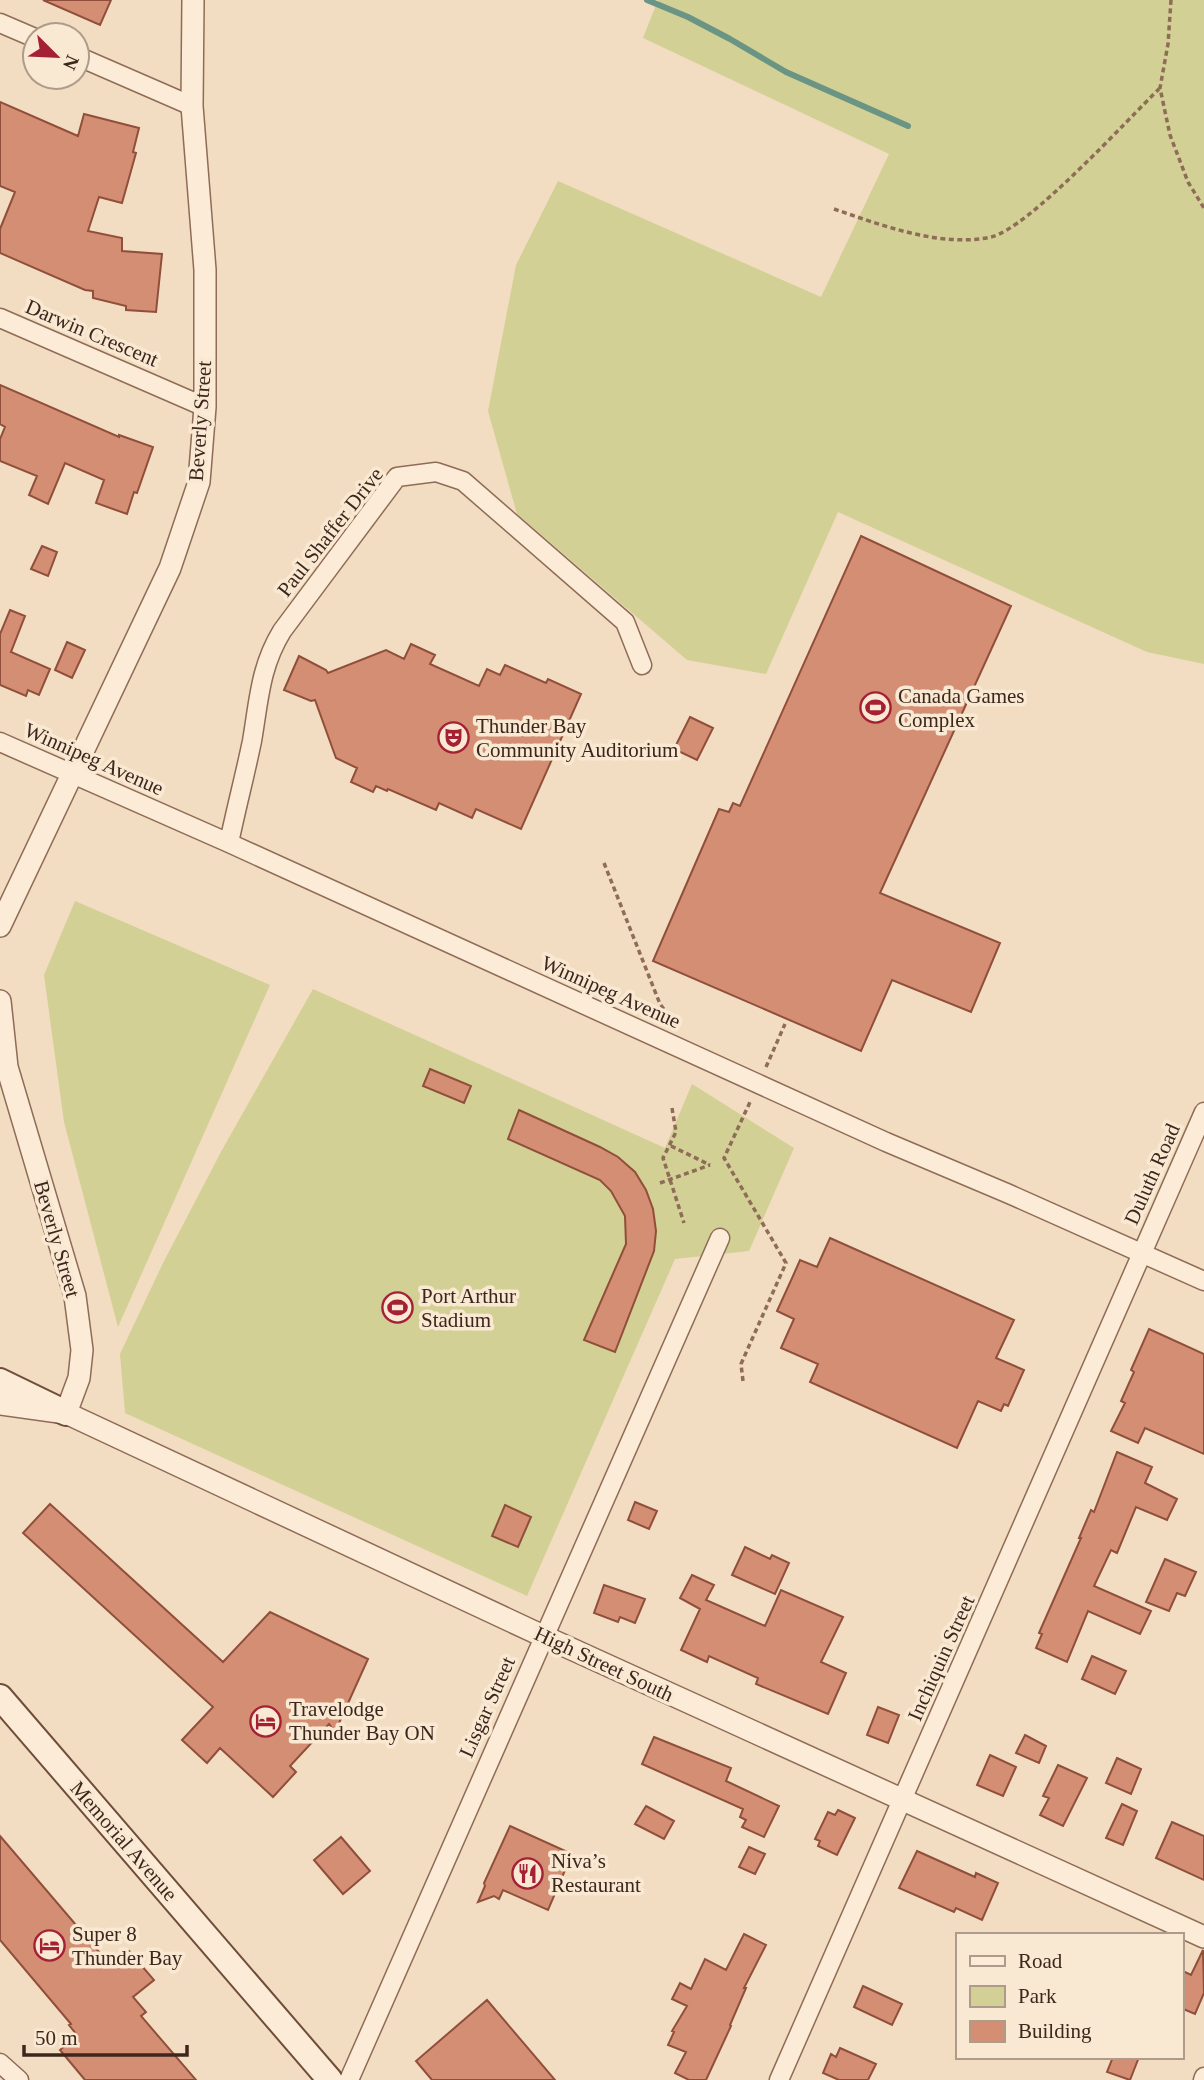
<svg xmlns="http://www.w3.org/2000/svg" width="1204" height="2080" font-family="'Times New Roman',serif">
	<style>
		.green { fill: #d2d094 }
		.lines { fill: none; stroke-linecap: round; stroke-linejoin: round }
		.stream { stroke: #6a9483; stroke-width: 6 }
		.building { fill: #d48e74; stroke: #904f3a; stroke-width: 2 }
		.minor-casing { stroke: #8e6c57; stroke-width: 21 }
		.tertiary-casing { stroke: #8e6c57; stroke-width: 24 }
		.secondary-casing { stroke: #704d3a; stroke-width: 28 }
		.path { stroke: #8e6c57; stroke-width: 3.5; stroke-dasharray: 5 3.5; stroke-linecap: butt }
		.minor { stroke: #fcebd6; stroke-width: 18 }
		.tertiary { stroke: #fcebd6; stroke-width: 21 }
		.secondary { stroke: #fcebd6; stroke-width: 24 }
		.labels { text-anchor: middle; stroke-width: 7; stroke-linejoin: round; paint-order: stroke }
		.street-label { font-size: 21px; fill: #3d271d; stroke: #f9e8d2 }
		.poi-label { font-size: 21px; fill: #3d271d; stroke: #f9e8d2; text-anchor: start }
	</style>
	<rect width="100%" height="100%" fill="#f2ddc2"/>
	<path class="green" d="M658 0H1204V664L1147 652 838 512 766 674 687 660 517 514 488 411 516 265 558 181 821 297 889 154 643 38Z
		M75 901 270 985 118 1327 64 1122 44 975Z
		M313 989 665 1148 692 1084 794 1148 749 1251 675 1259 527 1596 125 1413 120 1354 163 1263 222 1150Z"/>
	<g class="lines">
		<path class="stream" d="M647 0 688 17 730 39 786 72 908 126"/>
	</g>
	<path class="building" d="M43 0H111L100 25Z
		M0 102 78 136 84 114 139 128 133 152 136 153 122 203 99 197 88 231 122 238V251L162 254 156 312 126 310V306L93 298V291L85 290 0 253V229L15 192 0 186Z
		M0 385 119 437V435L153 447 137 493 134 492 127 514 96 503 104 480 65 463 48 504 29 495 37 476 0 461V439L5 427 0 424Z
		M861 536 1011 606 880 893 1000 943 971 1012 892 980 861 1051 653 961 719 809 729 812 733 803 740 806Z
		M42 546 57 552 48 576 31 569Z
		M10 610 25 616 11 652 50 669 39 695 28 690 26 696 0 685V634Z
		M67 642 85 650 72 678 55 670Z
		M411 644 435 655 430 664 479 686 487 669 500 675 505 665 546 683 548 679 581 694 521 829 476 809 472 818 439 803 436 810 388 789 387 791 376 786 373 792 351 782 357 768 336 758 315 700 311 701 284 690 299 656 326 670 328 673 386 650 404 659Z
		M690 717 713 728 697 760 674 749Z
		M430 1069 471 1086 464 1103 423 1086Z
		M519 1110 600 1147 618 1157 635 1172 646 1190 653 1209 656 1231 654 1251 615 1352 584 1340 626 1244 625 1216 611 1191 600 1180 508 1139Z
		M830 1238 1014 1320 996 1358 1024 1370 1008 1406 1004 1404 1001 1411 978 1401 957 1448 810 1382 818 1364 781 1348 794 1319 777 1311 793 1276 800 1260 817 1267Z
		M1149 1329 1204 1354V1454L1145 1428 1138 1443 1111 1431 1125 1403 1121 1401 1134 1372 1131 1370Z
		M1117 1452 1152 1467 1145 1483 1177 1499 1167 1520 1136 1507 1117 1553 1111 1550 1094 1586 1151 1611 1140 1634 1088 1611 1067 1662 1036 1648 1042 1634 1039 1633 1081 1538H1079L1091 1510 1094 1512Z
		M635 1502 657 1511 649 1529 628 1520Z
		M50 1504 223 1662 270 1612 368 1659 335 1732 329 1724 290 1766 296 1772 273 1797 220 1748 207 1763 182 1740 213 1707 23 1533Z
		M505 1505 531 1517 518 1547 492 1536Z
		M745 1547 770 1559 772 1555 789 1563 775 1594 732 1575Z
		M1165 1559 1196 1572 1185 1596 1177 1593 1169 1611 1146 1602Z
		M692 1575 714 1585 706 1600 765 1626 781 1590 843 1617 821 1662 846 1673 828 1714 756 1684 758 1678 709 1656 707 1662 681 1650 700 1609 680 1598Z
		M604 1585 645 1599 635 1623 620 1617 618 1622 594 1613Z
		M1092 1656 1126 1671 1115 1694 1082 1679Z
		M878 1707 899 1715 888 1743 867 1735Z
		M1025 1735 1046 1746 1039 1763 1016 1753Z
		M654 1737 731 1768 726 1781 779 1806 764 1837 742 1827 746 1820 740 1817 743 1809 642 1764Z
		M990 1755 1016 1767 1003 1796 977 1785Z
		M1117 1758 1141 1769 1131 1794 1106 1783Z
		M1058 1765 1087 1778 1063 1826 1040 1815 1049 1798 1043 1796Z
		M1122 1804 1137 1811 1123 1845 1106 1838Z
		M646 1806 674 1821 664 1839 635 1824Z
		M838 1810 855 1818 837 1855 818 1846 820 1841 815 1839 828 1812 835 1815Z
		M1172 1822 1204 1836V1880L1156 1858Z
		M510 1826 572 1854 548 1910 503 1890 499 1899 494 1896 478 1902 485 1886 484 1883Z
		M0 1836 111 1966 129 1951 154 1980 133 1997 146 2012 141 2016 196 2080H85L60 2050 77 2035 69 2025 71 2024 0 1940Z
		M341 1837 370 1871 343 1894 314 1860Z
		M749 1847 765 1854 755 1874 739 1867Z
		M917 1851 975 1877 976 1873 998 1883 982 1920 956 1908 954 1912 899 1888Z
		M744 1934 766 1945 744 1988H746L730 2025 731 2026 706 2080H689L675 2073 686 2052 668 2045 674 2032 672 2031 687 2006 672 1999 680 1983 691 1989 705 1959 726 1970Z
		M1203 1950 1204 1993 1195 2014 1181 2008V1970L1191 1975Z
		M863 1986 902 2004 892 2025 854 2007Z
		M487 2000 555 2080H432L416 2061Z
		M840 2048 876 2064 868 2080H839L823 2073 831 2054 836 2057Z
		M1113 2057H1139L1130 2080 1107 2072Z"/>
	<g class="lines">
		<defs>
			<path id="minor" d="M0 23 35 38
				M77 56 192 106
				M0 318 205 407
				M0 742 229 843 886 1142 1009 1194 1204 1281
				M229 843C236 809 245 775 252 741 259 700 260 667 282 631L397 477 436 472 463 481 625 622 642 665
				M0 2063 19 2080
				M349 2080 720 1238
				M779 2080 1204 1112
				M1203 2080 1204 2077"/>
			<path id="tertiary" d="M0 926 170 568 199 482 205 407V270L192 106 193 0
				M0 1001 7 1067 75 1296 82 1350 79 1378 66 1413
				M0 1404 66 1413 543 1636 1204 1937"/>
			<path id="secondary" d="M0 1381 66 1413
				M0 1697 330 2080"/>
		</defs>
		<use href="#minor" class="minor-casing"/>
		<use href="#tertiary" class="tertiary-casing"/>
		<use href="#secondary" class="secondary-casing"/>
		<path class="path" d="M1171 0 1168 44 1160 88 1170 135 1188 182 1204 208
			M834 209C881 225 941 248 991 237 1028 229 1128 119 1160 88
			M604 863 660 1004 675 1024
			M766 1067 785 1024
			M672 1108 676 1132 663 1158 684 1223
			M671 1146 710 1165
			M660 1183 710 1165
			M743 1381 741 1364 786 1263 724 1158 751 1100"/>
		<use href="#minor" class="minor"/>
		<use href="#tertiary" class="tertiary"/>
		<use href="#secondary" class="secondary"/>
	</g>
	<defs>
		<symbol id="stadium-ring" viewBox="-11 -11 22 22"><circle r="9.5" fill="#f9e8d2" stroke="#a42135" stroke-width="1.5"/><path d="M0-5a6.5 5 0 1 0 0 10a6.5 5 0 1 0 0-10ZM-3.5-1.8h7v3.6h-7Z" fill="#a42135"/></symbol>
		<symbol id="theatre-ring" viewBox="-11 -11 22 22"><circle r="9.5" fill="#f9e8d2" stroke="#a42135" stroke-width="1.5"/><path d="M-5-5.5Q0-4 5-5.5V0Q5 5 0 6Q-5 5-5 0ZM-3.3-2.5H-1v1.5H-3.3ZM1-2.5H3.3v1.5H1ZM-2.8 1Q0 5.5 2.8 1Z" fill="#a42135"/></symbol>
		<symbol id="hotel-ring" viewBox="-11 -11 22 22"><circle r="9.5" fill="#f9e8d2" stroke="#a42135" stroke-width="1.5"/><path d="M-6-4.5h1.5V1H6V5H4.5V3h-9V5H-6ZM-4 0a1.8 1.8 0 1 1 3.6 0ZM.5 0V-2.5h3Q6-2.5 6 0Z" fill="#a42135"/></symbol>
		<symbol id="restaurant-ring" viewBox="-11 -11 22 22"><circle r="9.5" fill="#f9e8d2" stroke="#a42135" stroke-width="1.5"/><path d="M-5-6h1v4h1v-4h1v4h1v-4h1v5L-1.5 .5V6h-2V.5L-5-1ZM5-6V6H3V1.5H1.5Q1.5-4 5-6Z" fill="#a42135"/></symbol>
	</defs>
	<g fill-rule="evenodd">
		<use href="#stadium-ring" x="858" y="690" width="35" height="35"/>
		<use href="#theatre-ring" x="436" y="720" width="35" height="35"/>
		<use href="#stadium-ring" x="380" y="1290" width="35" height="35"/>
		<use href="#hotel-ring" x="248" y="1704" width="35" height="35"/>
		<use href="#restaurant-ring" x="510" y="1856" width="35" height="35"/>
		<use href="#hotel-ring" x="32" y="1928" width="35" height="35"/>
	</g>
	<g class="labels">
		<g class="street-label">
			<text transform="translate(92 333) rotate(23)" y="7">Darwin Crescent</text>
			<text transform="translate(200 421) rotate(-86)" y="7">Beverly Street</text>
			<text transform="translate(330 532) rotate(-52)" y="7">Paul Shaffer Drive</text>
			<text transform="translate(94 759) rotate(24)" y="7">Winnipeg Avenue</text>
			<text transform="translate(611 992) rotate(24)" y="7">Winnipeg Avenue</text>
			<text transform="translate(1152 1174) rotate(-66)" y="7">Duluth Road</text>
			<text transform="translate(57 1239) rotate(74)" y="7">Beverly Street</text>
			<text transform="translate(941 1658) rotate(-66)" y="7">Inchiquin Street</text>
			<text transform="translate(604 1664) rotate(25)" y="7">High Street South</text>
			<text transform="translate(487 1707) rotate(-66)" y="7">Lisgar Street</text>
			<text transform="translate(124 1841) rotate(49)" y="7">Memorial Avenue</text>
		</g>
		<g class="poi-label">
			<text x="898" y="703">Canada Games<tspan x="898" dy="24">Complex</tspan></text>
			<text x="476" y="733">Thunder Bay<tspan x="476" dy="24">Community Auditorium</tspan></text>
			<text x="421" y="1303">Port Arthur<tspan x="421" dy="24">Stadium</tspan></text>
			<text x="289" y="1716">Travelodge<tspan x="289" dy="24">Thunder Bay ON</tspan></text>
			<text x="551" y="1868">Niva’s<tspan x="551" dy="24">Restaurant</tspan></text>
			<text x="72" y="1941">Super 8<tspan x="72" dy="24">Thunder Bay</tspan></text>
		</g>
	</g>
	<rect x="956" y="1933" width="228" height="126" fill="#f9e8d2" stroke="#ae9b8a" stroke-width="2"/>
	<rect x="970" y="1956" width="35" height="10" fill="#fcebd6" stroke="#ae9b8a" stroke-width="2"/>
	<text x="1018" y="1968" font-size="21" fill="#3d271d">Road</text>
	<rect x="970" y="1986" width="35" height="21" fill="#d2d094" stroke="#ae9b8a" stroke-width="2"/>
	<text x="1018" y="2003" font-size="21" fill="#3d271d">Park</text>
	<rect x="970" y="2021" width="35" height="21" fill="#d48e74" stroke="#ae9b8a" stroke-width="2"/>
	<text x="1018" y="2038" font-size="21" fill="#3d271d">Building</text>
	<g transform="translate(56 56) rotate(114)"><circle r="33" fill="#f9e8d2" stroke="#ae9b8a" stroke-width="2"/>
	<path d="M0-5L12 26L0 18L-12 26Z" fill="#a42135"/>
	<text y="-10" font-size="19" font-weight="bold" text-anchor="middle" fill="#3d271d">N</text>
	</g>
	<path d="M24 2045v10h163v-10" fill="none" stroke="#3d271d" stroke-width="3.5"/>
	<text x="35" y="2045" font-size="21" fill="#3d271d" stroke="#f9e8d2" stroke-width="5" paint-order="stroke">50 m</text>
</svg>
